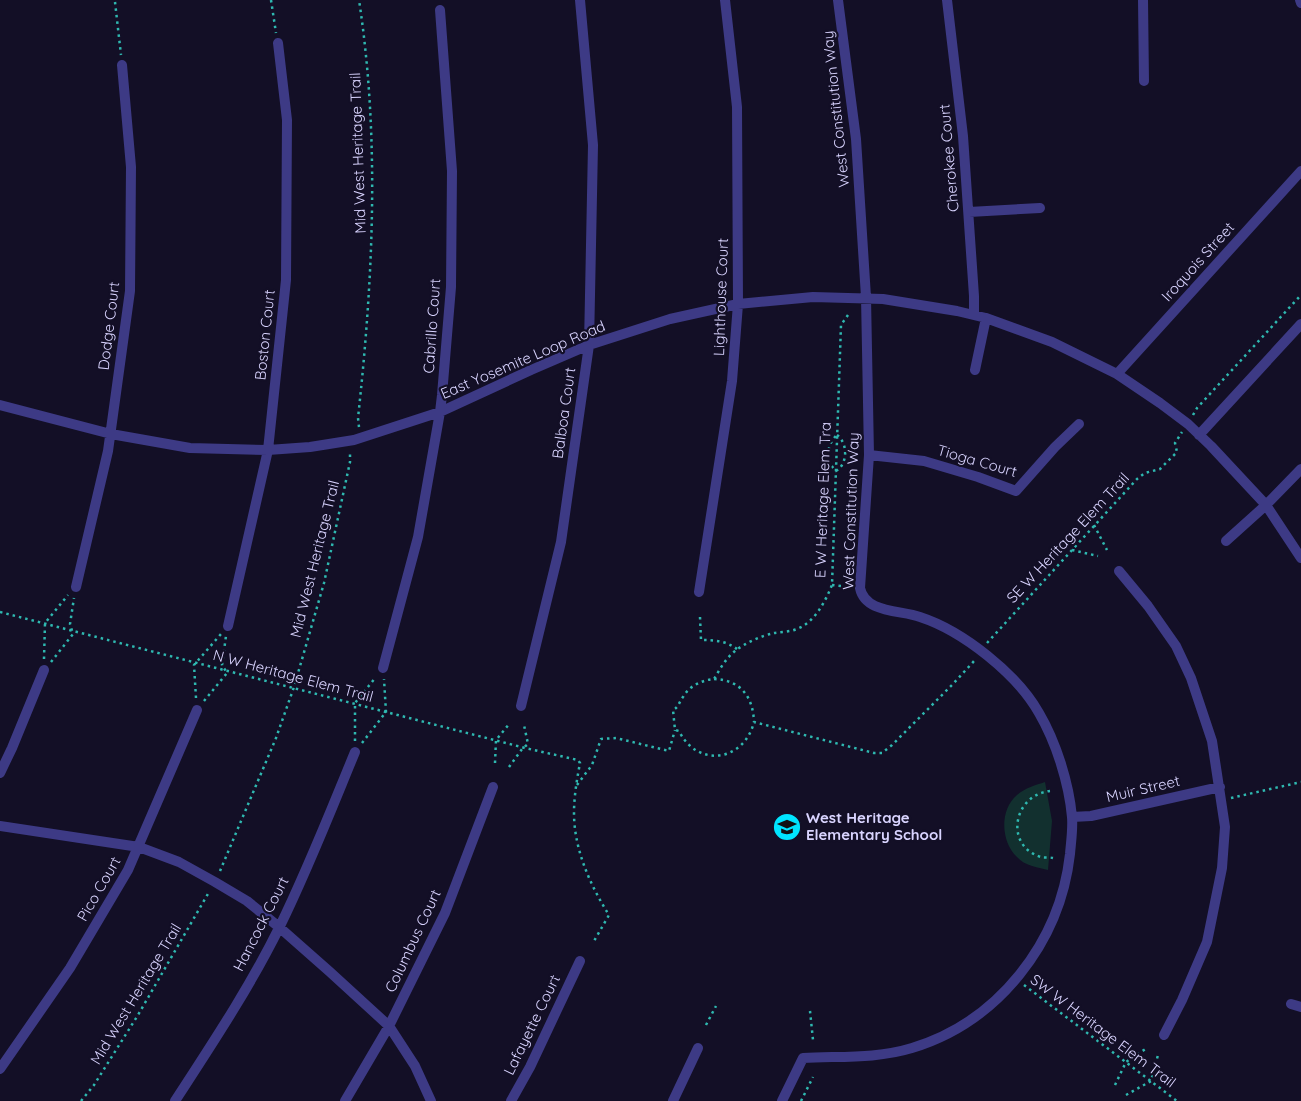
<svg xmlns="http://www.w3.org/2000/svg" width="1301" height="1101" font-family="Quicksand,sans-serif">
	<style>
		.green { fill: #12302f }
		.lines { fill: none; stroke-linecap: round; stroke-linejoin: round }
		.path { stroke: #2fb8b0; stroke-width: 2.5; stroke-dasharray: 2.5 4; stroke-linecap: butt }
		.minor { stroke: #3d3a85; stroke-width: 10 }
		.labels { text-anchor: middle; stroke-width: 4.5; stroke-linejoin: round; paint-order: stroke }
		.street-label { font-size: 15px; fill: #d9d4ff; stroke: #130f26 }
		.poi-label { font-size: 15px; font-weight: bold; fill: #d9d4ff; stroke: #130f26; text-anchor: start }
	</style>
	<rect width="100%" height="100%" fill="#130f26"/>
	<path class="green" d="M1045 782 1052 821 1048 870C1037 867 1025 866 1017 857 1001 842 999 810 1017 795 1025 788 1036 785 1045 782Z"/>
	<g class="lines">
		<path class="path" d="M271 0 276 33
			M115 2 121 55
			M848 315 841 325 832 585C825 602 815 622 797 629 789 632 781 632 774 633 761 636 745 643 735 651 726 658 720 669 714 679 702 680 689 686 683 697 679 702 679 707 673 710L675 730 679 731C697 768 744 762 754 722L874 753H882L892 745 952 685 975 660
			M1193 415 1197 408 1301 295
			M359 427 358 418C373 280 380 138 359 0
			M837 435C848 443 848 464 836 471 825 461 826 445 837 435Z
			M1094 525 1107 550
			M1072 550 1098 556
			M832 585 850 587
			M0 612 525 748 578 760 580 763C577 779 574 796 574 813 574 849 590 885 609 915L594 941
			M700 617 701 640C715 640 726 641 737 649
			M987 643 1137 479 1145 473 1160 469 1177 452 1175 443 1182 432
			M44 659 45 623 68 595
			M51 662 73 634 70 624 74 598
			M714 679C741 680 753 697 754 722
			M196 698 194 665 221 634
			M204 701 227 673 222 665 226 636
			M355 741V703L376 677
			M362 743 386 712 384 679
			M495 763 496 740 510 723
			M509 767 522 749 528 744 524 725
			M577 785 592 765 601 739 616 738 669 751 675 730
			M1050 791C1013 795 1004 846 1041 857 1044 858 1049 857 1053 858
			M1231 798 1301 782
			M220 871 276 738 294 687 324 583 350 462V451
			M1024 985 1177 1101
			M810 1011 813 1040
			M706 1025 716 1006
			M1115 1085 1126 1062 1147 1048
			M1126 1095 1151 1081 1158 1055
			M81 1101 94 1085 138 1015 209 892
			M801 1101 813 1077"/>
		<path class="minor" d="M947 0 963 136 974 296V314
			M1143 0 1144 81
			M1300 0 1301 3
			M969 212 1040 208
			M975 370 986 318
			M1117 374 1301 171
			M0 405 111 434 190 448 268 450 310 447 354 440 440 412 531 370 589 345 670 319 738 304 813 297 883 299 957 311 986 318 1052 342 1117 374 1160 403 1188 424 1211 446 1266 505 1301 558
			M1199 435 1301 324
			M869 455 924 461 978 477 1016 491 1055 447 1079 424
			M1226 541 1266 505 1301 469
			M1119 571 1148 606 1176 646 1191 678 1212 741 1225 827 1222 868 1207 942 1182 1000 1164 1035
			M76 587 108 451 130 291 131 167 122 65
			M699 592 732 381 738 304 737 107 725 0
			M228 626 268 450 286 280 287 120 278 43
			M383 668 418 537 440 412 442 395 451 287 452 171 440 10
			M521 706 561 542 589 345 593 145 580 0
			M0 773 12 748 44 670
			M1072 817 1091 816 1220 787
			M0 826 139 847 179 862 215 882 247 901 279 927 330 972 389 1026 415 1066 431 1101
			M1291 1004 1301 1007
			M0 1069 70 968 128 870 197 710
			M175 1101C212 1044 250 987 280 926 308 869 331 810 355 752
			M345 1101 389 1026 445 913 493 787
			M511 1101 530 1067 580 961
			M673 1101 698 1048
			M782 1101 803 1058C840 1056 876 1059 912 1048 998 1022 1060 943 1070 854 1071 842 1073 829 1072 817 1069 783 1056 742 1039 713 1017 674 963 631 920 617 900 610 865 613 860 588L869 455 866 297 856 139 838 0"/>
	</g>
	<defs>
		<symbol id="school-disc" viewBox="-11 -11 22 22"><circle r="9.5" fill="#00e5ff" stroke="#130f26"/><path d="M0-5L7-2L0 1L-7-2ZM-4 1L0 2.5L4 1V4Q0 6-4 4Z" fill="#111"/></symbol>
	</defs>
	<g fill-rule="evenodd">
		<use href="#school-disc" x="771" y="811" width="32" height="32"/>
	</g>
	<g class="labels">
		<g class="street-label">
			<text transform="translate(836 109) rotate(-96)" y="5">West Constitution Way</text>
			<text transform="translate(358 153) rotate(-92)" y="5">Mid West Heritage Trail</text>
			<text transform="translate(949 158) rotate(-95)" y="5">Cherokee Court</text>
			<text transform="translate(1198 262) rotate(-48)" y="5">Iroquois Street</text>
			<text transform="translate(721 297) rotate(-88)" y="5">Lighthouse Court</text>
			<text transform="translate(109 326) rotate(-83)" y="5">Dodge Court</text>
			<text transform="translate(432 326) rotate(-86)" y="5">Cabrillo Court</text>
			<text transform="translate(265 335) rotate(-84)" y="5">Boston Court</text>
			<text transform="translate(523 360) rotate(-23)" y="5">East Yosemite Loop Road</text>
			<text transform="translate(564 413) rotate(-82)" y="5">Balboa Court</text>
			<text transform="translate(977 461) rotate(16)" y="5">Tioga Court</text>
			<text transform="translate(823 500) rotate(-88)" y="5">E W Heritage Elem Tra</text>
			<text transform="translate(851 511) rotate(-88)" y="5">West Constitution Way</text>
			<text transform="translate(1068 538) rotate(-47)" y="5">SE W Heritage Elem Trail</text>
			<text transform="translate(315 559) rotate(-76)" y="5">Mid West Heritage Trail</text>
			<text transform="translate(293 676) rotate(15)" y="5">N W Heritage Elem Trail</text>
			<text transform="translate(1143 789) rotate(-13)" y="5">Muir Street</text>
			<text transform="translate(99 889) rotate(-60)" y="5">Pico Court</text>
			<text transform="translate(261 924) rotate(-63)" y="5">Hancock Court</text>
			<text transform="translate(413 941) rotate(-65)" y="5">Columbus Court</text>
			<text transform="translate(136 994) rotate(-59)" y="5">Mid West Heritage Trail</text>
			<text transform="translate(532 1025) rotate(-64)" y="5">Lafayette Court</text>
			<text transform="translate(1103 1031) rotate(37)" y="5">SW W Heritage Elem Trail</text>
		</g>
		<g class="poi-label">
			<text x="806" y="823">West Heritage<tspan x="806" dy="17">Elementary School</tspan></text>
		</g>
	</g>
</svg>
